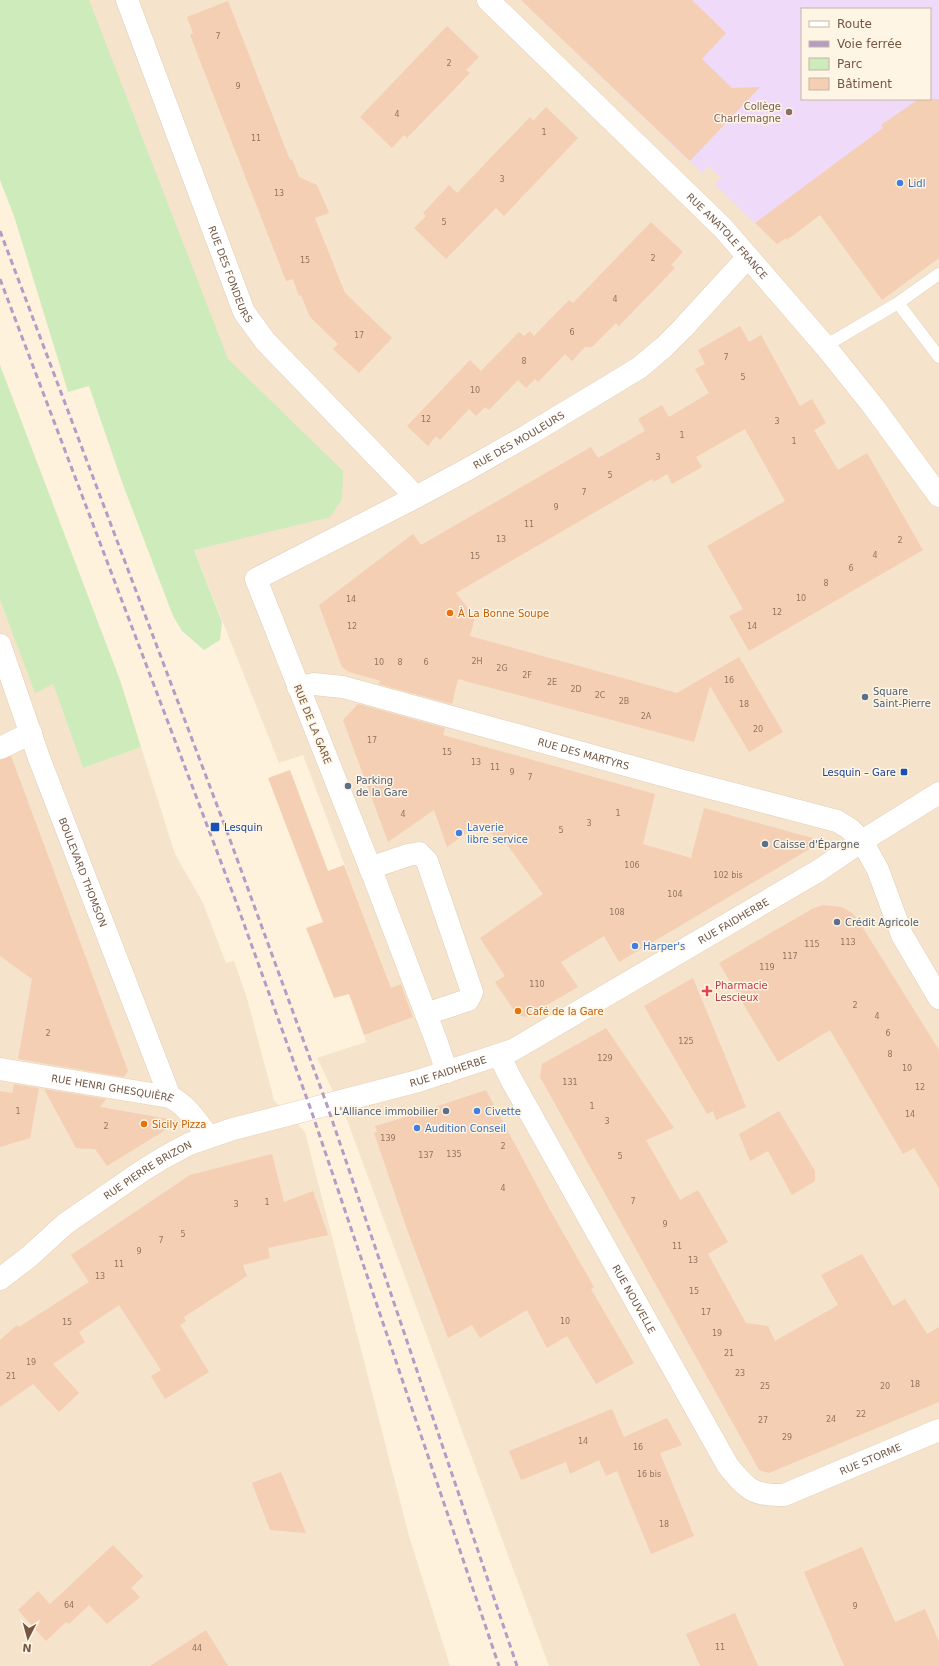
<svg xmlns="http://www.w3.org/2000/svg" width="939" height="1666" font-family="'DejaVu Sans',sans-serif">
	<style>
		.residential { fill: #f5e3cb; fill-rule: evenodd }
		.education { fill: #efdaf9; fill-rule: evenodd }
		.green { fill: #cdebbb }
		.building { fill: #f4cfb3 }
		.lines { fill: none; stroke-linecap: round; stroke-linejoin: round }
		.lane-casing { stroke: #e1cdb9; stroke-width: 13 }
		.street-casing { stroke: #e1cdb9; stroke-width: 23 }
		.secondary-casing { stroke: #e9d0b8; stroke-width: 23 }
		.lane { stroke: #fff; stroke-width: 12 }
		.street { stroke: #fff; stroke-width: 22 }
		.secondary { stroke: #fff; stroke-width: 22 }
		.rail { stroke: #b49cc6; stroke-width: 3; stroke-dasharray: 6 4; stroke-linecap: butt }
		.education-dot { fill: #8d6e63; stroke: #fff5e4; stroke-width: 1.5 }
		.shop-dot { fill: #3f7fe0; stroke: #fff5e4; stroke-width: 1.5 }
		.food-dot { fill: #e8710a; stroke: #fff5e4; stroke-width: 1.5 }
		.service-dot { fill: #5c6f8a; stroke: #fff5e4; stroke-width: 1.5 }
		.transit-dot { fill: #1a4fb4; stroke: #fff5e4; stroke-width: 1.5 }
		.health-dot { fill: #e0444e; stroke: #fff5e4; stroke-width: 1.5 }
		.labels { text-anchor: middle; stroke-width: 3; stroke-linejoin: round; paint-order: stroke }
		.number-label { font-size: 8px; fill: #937560 }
		.education-label { font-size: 10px; fill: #785e54; stroke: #fff5e4; text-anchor: end }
		.shop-label { font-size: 10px; fill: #366cbe; stroke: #fff5e4; text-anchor: start }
		.street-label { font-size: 10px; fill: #735744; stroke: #fff5e4 }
		.food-label { font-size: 10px; fill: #c56008; stroke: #fff5e4; text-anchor: start }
		.service-label { font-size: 10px; fill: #4e5e75; stroke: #fff5e4; text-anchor: start }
		.transit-label { font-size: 10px; fill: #164399; stroke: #fff5e4; text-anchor: end }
		.health-label { font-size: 10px; fill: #be3a42; stroke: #fff5e4; text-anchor: start }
	</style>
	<rect width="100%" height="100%" fill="#fef2dc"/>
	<path class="residential" d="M9 0H939V1666H549L347 1120 317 1058 366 1042 364 1035 413 1016 401 984 391 988 303 755 279 763 194 550ZM802 9H930V99H802Z
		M0 600 35 692 53 684 83 768 141 747 175 854 203 903 226 963 234 961 246 995 274 1100 305 1132 409 1536 450 1666H0Z"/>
	<path class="education" d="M521 0H939V126L777 244 715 185 721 177 709 166 702 173ZM802 9H930V99H802Z"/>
	<path class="green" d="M0 0H89L228 359 343 471 342 499 330 517 194 550 222 622 220 640 204 650 182 631 173 616 122 482 89 386 68 392 14 216 0 180Z
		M0 365 120 680 141 747 83 768 53 684 35 693 0 600Z"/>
	<path class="building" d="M521 0H692L726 33 702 59 732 88 760 87 690 161Z
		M228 1 290 160 292 159 299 177 317 185 329 213 315 218 345 293 392 338 359 373 333 349 338 344 310 317 301 295 299 296 293 279 286 281 190 35 193 33 187 17Z
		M447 26 479 57 466 70 470 73 407 138 404 135 392 148 360 117Z
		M919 99H939V258L882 300 820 215 787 240 786 238 777 244 755 223 883 128 881 125Z
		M546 107 578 138 504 216 496 208 446 259 414 228 426 216 423 213 449 185 457 193 530 117 533 121Z
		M651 222 683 252 671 265 675 268 619 326 616 323 592 347H585L572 361 565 354 538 382 535 379 526 388 518 380 489 410 485 407 476 416 469 409 440 440 436 436 428 446 407 426 470 360 481 371 519 332 524 336 530 331 534 336 569 300 573 303Z
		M740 326 749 342 761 335 800 406 812 399 826 423 814 430 838 470 867 453 923 550 749 651 729 616 743 609 707 546 785 501 745 429 696 457 702 467 672 484 667 474 654 482 652 479 456 593 475 617 470 636 677 693 739 657 783 732 749 752 710 686 694 742 458 679 452 704 378 684 381 681 349 672 342 667 319 605 413 534 421 545 591 447 598 458 645 431 638 419 662 405 669 417 709 393 695 369 705 364 698 350Z
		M358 704 445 728 443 735 655 794 643 844 691 858 704 808 823 841 619 962 604 936 561 962 578 987 526 1017 517 1015 495 982 505 976 480 938 543 894 506 843 502 846 482 822 447 847 434 810 388 842 343 720Z
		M11 756 128 1071 124 1077 18 1059 32 979 0 956V760Z
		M290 770 328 871 344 865 391 988 401 984 413 1017 364 1035 349 994 334 998 306 928 323 922 268 778Z
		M823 905 841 907 851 912 858 920 939 1050V1188L914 1148 903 1154 830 1030 778 1062 719 963 812 909Z
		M693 978 746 1107 716 1120 713 1111 707 1114 644 1006Z
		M606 1028 674 1128 646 1140 680 1200 698 1190 728 1242 708 1254 746 1323 768 1326 775 1341 838 1305 821 1275 862 1254 893 1306 905 1299 927 1334 939 1327V1402L769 1473 759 1470 540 1077 542 1064Z
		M14 1084 39 1088 30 1138 0 1147V1091L12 1093Z
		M44 1089 106 1099 100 1107 180 1121 107 1166 95 1149 76 1148Z
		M486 1090 550 1210 594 1287 591 1289 634 1363 596 1384 567 1336 547 1348 527 1310 480 1338 472 1325 448 1338 408 1232 374 1133 377 1132 375 1126 393 1121Z
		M779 1111 815 1171V1181L792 1195 768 1151 750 1161 739 1134Z
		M272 1154 284 1202 313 1191 328 1235 268 1248 270 1258 243 1265 247 1276 184 1317 186 1321 180 1325 209 1372 165 1399 151 1376 161 1370 119 1305 79 1332 85 1342 53 1364 79 1393 59 1412 33 1384 0 1407V1340L17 1325 19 1327 89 1282 71 1255 190 1175Z
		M612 1409 624 1437 667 1418 682 1445 660 1453 694 1536 651 1554 617 1471 606 1476 599 1460 570 1474 566 1462 521 1480 509 1451Z
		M281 1472 295 1506 306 1533 270 1530 252 1483Z
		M113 1545 143 1576 131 1588 140 1597 107 1624 89 1605 69 1624 66 1622 46 1641 18 1610 38 1591 50 1604Z
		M862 1547 895 1622 925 1609 939 1642V1666H844L804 1572Z
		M735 1613 758 1666H700L686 1634Z
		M206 1630 228 1666H150Z"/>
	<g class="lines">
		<defs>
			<path id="lane" d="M898 303 939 357
				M825 346 898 303 939 274"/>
			<g id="street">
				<path id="s1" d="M127 0 244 312 265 341 416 497"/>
				<path id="s2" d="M0 645 39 758 170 1097"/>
				<path id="s3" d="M298 687 314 684 343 687 680 780 837 821 850 829 862 841 878 870 902 935 939 998"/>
				<path d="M0 748 31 733"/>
				<path d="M370 868 408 855 419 853 427 861 472 992 468 1000 426 1014"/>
				<path id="s4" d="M499 1055 512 1081 728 1466C747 1489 753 1496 784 1495L939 1430"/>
				<path id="s5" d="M447 1072 437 1043 375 880 256 579 416 497 468 469 528 435 639 368 664 347 683 328 748 257"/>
			</g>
			<g id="secondary">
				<path id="s6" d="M488 0 723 228 825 346 873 406 939 496"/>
				<path id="s7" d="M0 1069 170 1097C187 1105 197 1122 209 1137"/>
				<path id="s8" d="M0 1279 30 1256 65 1224 142 1171 163 1158 189 1144 233 1129 418 1081 513 1050 818 871 862 841 939 793"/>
			</g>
		</defs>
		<use href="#lane" class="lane-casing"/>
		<use href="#street" class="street-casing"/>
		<use href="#secondary" class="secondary-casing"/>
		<use href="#lane" class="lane"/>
		<use href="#street" class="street"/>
		<use href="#secondary" class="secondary"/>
		<path class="rail" d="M0 231 229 837 327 1105 517 1666
			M0 279 235 899 311 1110 499 1666"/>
	</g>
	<circle class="education-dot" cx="789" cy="112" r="4"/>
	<g class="shop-dot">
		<circle cx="900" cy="183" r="4"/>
		<circle cx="459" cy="833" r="4"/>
		<circle cx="635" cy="946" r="4"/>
		<circle cx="477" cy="1111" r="4"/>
		<circle cx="417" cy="1128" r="4"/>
	</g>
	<g class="food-dot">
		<circle cx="450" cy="613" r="4"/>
		<circle cx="518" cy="1011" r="4"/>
		<circle cx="144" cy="1124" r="4"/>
	</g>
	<g class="service-dot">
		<circle cx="865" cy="697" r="4"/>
		<circle cx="348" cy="786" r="4"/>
		<circle cx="765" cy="844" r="4"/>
		<circle cx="837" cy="922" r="4"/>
		<circle cx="446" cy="1111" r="4"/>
	</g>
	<g class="transit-dot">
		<rect x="900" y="768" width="8" height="8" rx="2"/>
		<rect x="210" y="822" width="10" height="10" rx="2"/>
	</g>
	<path class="health-dot" d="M705 985h4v4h4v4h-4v4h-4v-4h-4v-4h4z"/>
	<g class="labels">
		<g class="number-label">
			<text x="218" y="39">7</text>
			<text x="449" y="66">2</text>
			<text x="238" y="89">9</text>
			<text x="397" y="117">4</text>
			<text x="544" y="135">1</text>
			<text x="256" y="141">11</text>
			<text x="502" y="182">3</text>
			<text x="279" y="196">13</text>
			<text x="444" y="225">5</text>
			<text x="653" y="261">2</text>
			<text x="305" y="263">15</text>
			<text x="615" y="302">4</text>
			<text x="572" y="335">6</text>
			<text x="359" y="338">17</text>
			<text x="726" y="360">7</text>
			<text x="524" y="364">8</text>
			<text x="743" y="380">5</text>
			<text x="475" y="393">10</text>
			<text x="426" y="422">12</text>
			<text x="777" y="424">3</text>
			<text x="682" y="438">1</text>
			<text x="794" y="444">1</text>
			<text x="658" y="460">3</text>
			<text x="610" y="478">5</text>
			<text x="584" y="495">7</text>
			<text x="556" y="510">9</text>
			<text x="529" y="527">11</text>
			<text x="501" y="542">13</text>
			<text x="900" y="543">2</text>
			<text x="875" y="558">4</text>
			<text x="475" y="559">15</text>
			<text x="851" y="571">6</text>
			<text x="826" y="586">8</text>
			<text x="801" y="601">10</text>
			<text x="351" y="602">14</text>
			<text x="777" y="615">12</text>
			<text x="352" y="629">12</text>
			<text x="752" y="629">14</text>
			<text x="477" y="664">2H</text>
			<text x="379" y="665">10</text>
			<text x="400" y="665">8</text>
			<text x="426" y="665">6</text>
			<text x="502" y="671">2G</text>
			<text x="527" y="678">2F</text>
			<text x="729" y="683">16</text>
			<text x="552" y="685">2E</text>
			<text x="576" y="692">2D</text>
			<text x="600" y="698">2C</text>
			<text x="624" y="704">2B</text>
			<text x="744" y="707">18</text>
			<text x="646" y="719">2A</text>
			<text x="758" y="732">20</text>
			<text x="372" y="743">17</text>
			<text x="447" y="755">15</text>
			<text x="476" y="765">13</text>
			<text x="495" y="770">11</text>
			<text x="512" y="775">9</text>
			<text x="530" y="780">7</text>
			<text x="618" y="816">1</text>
			<text x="403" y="817">4</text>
			<text x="589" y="826">3</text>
			<text x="561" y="833">5</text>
			<text x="632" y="868">106</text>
			<text x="728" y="878">102 bis</text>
			<text x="675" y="897">104</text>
			<text x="617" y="915">108</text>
			<text x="848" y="945">113</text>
			<text x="812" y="947">115</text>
			<text x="790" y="959">117</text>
			<text x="767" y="970">119</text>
			<text x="537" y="987">110</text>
			<text x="855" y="1008">2</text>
			<text x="877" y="1019">4</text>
			<text x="48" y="1036">2</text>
			<text x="888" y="1036">6</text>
			<text x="686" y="1044">125</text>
			<text x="890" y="1057">8</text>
			<text x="605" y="1061">129</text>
			<text x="907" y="1071">10</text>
			<text x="570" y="1085">131</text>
			<text x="920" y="1090">12</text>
			<text x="592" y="1109">1</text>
			<text x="18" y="1114">1</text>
			<text x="910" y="1117">14</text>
			<text x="607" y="1124">3</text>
			<text x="106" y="1129">2</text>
			<text x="388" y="1141">139</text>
			<text x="503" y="1149">2</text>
			<text x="454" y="1157">135</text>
			<text x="426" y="1158">137</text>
			<text x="620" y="1159">5</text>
			<text x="503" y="1191">4</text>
			<text x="633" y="1204">7</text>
			<text x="267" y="1205">1</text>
			<text x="236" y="1207">3</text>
			<text x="665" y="1227">9</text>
			<text x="183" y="1237">5</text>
			<text x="161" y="1243">7</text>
			<text x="677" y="1249">11</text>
			<text x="139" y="1254">9</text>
			<text x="693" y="1263">13</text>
			<text x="119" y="1267">11</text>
			<text x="100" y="1279">13</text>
			<text x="694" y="1294">15</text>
			<text x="706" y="1315">17</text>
			<text x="565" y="1324">10</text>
			<text x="67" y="1325">15</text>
			<text x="717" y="1336">19</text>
			<text x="729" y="1356">21</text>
			<text x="31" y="1365">19</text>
			<text x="740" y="1376">23</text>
			<text x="11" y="1379">21</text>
			<text x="915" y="1387">18</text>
			<text x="765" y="1389">25</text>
			<text x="885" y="1389">20</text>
			<text x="861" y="1417">22</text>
			<text x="831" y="1422">24</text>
			<text x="763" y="1423">27</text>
			<text x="787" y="1440">29</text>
			<text x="583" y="1444">14</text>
			<text x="638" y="1450">16</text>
			<text x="649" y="1477">16 bis</text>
			<text x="664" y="1527">18</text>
			<text x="69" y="1608">64</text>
			<text x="855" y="1609">9</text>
			<text x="720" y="1650">11</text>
			<text x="197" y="1651">44</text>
		</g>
		<g class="education-label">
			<text x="781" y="110">Collège<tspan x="781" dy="12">Charlemagne</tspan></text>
		</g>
		<g class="shop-label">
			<text x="908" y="187">Lidl</text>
			<text x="467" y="831">Laverie<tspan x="467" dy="12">libre service</tspan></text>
			<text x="643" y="950">Harper's</text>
			<text x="485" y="1115">Civette</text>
			<text x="425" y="1132">Audition Conseil</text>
		</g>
		<g class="street-label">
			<text dy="4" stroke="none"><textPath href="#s6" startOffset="336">RUE ANATOLE FRANCE</textPath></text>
			<text dy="4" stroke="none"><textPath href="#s1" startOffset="293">RUE DES FONDEURS</textPath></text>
			<text dy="4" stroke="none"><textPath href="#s5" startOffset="826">RUE DES MOULEURS</textPath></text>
			<text transform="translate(313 724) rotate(68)" y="4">RUE DE LA GARE</text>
			<text dy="4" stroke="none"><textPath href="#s3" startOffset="295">RUE DES MARTYRS</textPath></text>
			<text dy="4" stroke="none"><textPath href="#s2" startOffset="242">BOULEVARD THOMSON</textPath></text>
			<text dy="4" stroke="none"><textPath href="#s8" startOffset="826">RUE FAIDHERBE</textPath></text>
			<text dy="4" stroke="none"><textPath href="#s8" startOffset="502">RUE FAIDHERBE</textPath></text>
			<text dy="4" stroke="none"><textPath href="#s7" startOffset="114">RUE HENRI GHESQUIÈRE</textPath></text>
			<text dy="4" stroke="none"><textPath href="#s8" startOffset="184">RUE PIERRE BRIZON</textPath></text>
			<text dy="4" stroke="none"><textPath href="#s4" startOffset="279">RUE NOUVELLE</textPath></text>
			<text dy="4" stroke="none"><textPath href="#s4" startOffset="631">RUE STORME</textPath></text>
		</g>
		<g class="food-label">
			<text x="458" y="617">À La Bonne Soupe</text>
			<text x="526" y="1015">Café de la Gare</text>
			<text x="152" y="1128">Sicily Pizza</text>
		</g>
		<g class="service-label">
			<text x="873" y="695">Square<tspan x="873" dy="12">Saint-Pierre</tspan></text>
			<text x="356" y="784">Parking<tspan x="356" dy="12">de la Gare</tspan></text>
			<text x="773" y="848">Caisse d'Épargne</text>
			<text x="845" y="926">Crédit Agricole</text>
			<text x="438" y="1115" text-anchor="end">L'Alliance immobilier</text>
		</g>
		<g class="transit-label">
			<text x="896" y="776">Lesquin – Gare</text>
			<text x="224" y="831" text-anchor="start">Lesquin</text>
		</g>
		<g class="health-label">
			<text x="715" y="989">Pharmacie<tspan x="715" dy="12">Lescieux</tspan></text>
		</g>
	</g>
	<rect x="801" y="8" width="130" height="92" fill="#fff5e4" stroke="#c7b6a4"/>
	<rect x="809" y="21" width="20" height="6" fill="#ffffff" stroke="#c7b6a4"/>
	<text x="837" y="28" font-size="12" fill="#735744">Route</text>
	<rect x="809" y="41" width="20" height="6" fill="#b49cc6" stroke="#c7b6a4"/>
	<text x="837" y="48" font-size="12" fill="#735744">Voie ferrée</text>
	<rect x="809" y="58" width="20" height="12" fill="#cdebbb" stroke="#c7b6a4"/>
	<text x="837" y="68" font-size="12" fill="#735744">Parc</text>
	<rect x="809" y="78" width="20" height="12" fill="#f4cfb3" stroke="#c7b6a4"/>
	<text x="837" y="88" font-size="12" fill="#735744">Bâtiment</text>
	<g transform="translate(28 1638) rotate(186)" stroke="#fff5e4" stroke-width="3" paint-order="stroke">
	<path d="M0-3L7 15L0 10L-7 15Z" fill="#735744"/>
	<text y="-6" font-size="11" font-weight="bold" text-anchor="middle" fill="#735744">N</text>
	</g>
</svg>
